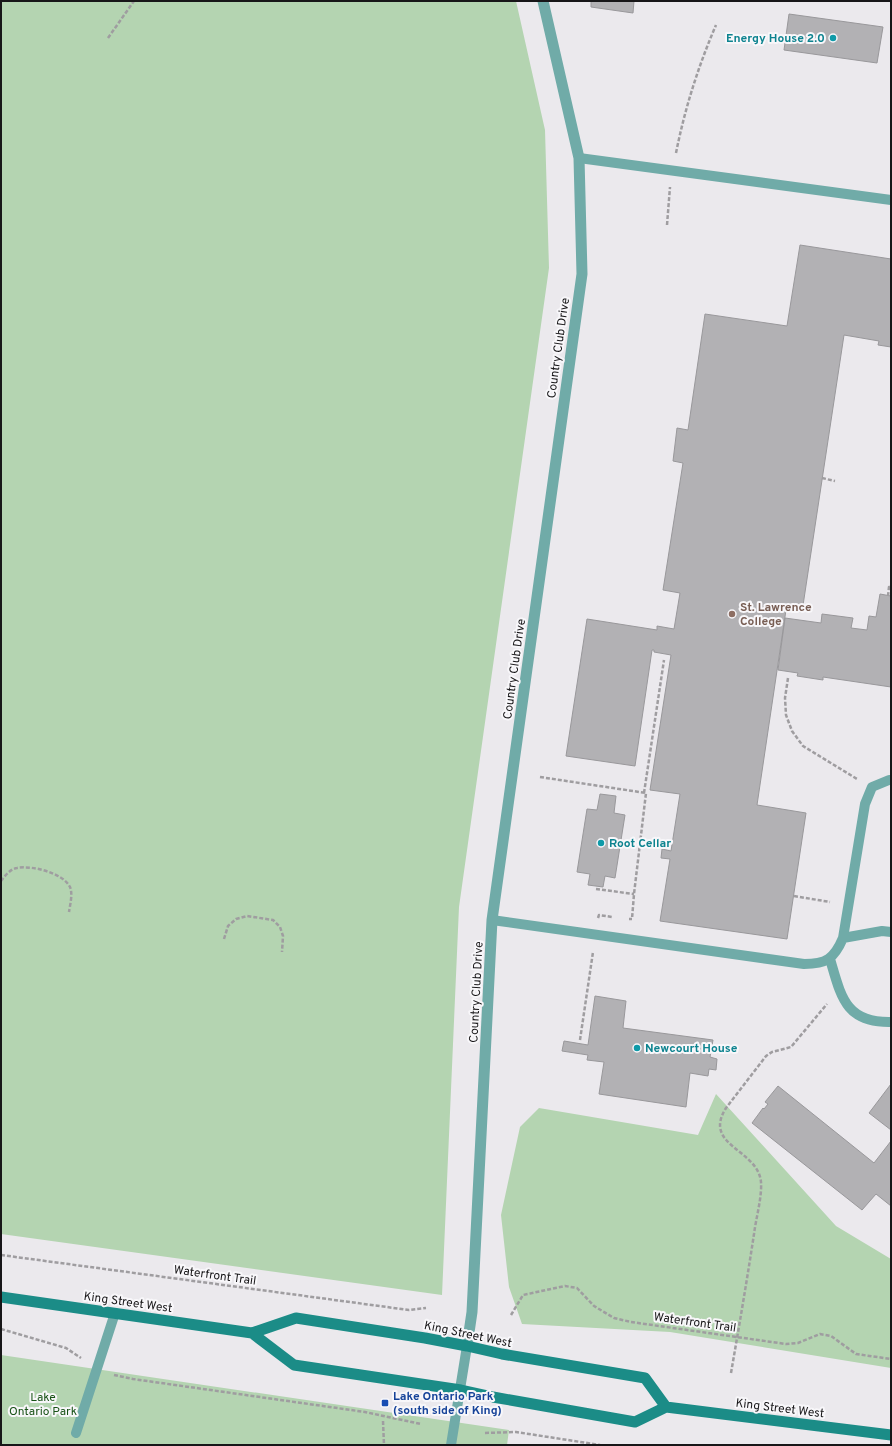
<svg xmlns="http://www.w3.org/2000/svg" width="892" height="1446" font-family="Overpass,sans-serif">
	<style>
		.green { fill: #b4d4b1 }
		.building { fill: #b2b1b4; stroke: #99989b }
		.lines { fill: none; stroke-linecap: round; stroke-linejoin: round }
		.path { stroke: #9f9da0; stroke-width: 2.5; stroke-dasharray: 4 2; stroke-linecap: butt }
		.service { stroke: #70aba8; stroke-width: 10 }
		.minor { stroke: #70aba8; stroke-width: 11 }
		.secondary { stroke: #1b8c87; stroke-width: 11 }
		.culture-dot { fill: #0f9aa8; stroke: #f8f7fa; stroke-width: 1.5 }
		.education-dot { fill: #8d6e63; stroke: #f8f7fa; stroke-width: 1.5 }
		.transit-dot { fill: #1a4fb4; stroke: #f8f7fa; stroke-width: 1.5 }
		.labels { text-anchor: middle; stroke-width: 4; stroke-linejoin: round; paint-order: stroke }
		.culture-label { font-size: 12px; font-weight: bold; fill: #0d838f; stroke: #f8f7fa; text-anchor: start }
		.street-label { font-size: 12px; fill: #171618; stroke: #f8f7fa }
		.education-label { font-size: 12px; font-weight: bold; fill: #785e54; stroke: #f8f7fa; text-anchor: start }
		.transit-label { font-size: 12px; font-weight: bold; fill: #164399; stroke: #f8f7fa; text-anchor: start }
		.park-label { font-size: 12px; fill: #185216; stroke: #f8f7fa }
	</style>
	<rect width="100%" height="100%" fill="#ebe9ed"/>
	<path class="green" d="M1 1H516L545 130 549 268 459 907 442 1295 1 1234Z
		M716 1094 836 1226 891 1259V1368L670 1332 522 1324 509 1287 501 1215 520 1127 539 1108 698 1135Z
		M1 1355 509 1430 507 1445H1Z"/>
	<path class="building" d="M591 1H634L633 13 591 7Z
		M789 14 883 27 877 63 784 50Z
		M800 245 891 259V347L878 345 879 341 844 335 802 612 786 610 757 805 806 813 787 939 660 921 670 859 661 858 662 849 671 851 680 794 650 790 671 655 654 652V650H652L635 766 566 756 587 619 657 630V626L674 629 680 593 663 590 683 463 673 461 677 428 688 430 705 314 787 326Z
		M880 594 891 596V687L823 677V680L797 676 798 673 778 670 785 618 821 623 822 614 853 618 851 628 867 630 869 616 876 617Z
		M600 794 616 796 614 813 625 815 615 878 605 876 603 887 588 885 590 874 577 872 587 809 597 810Z
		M595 996 626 1001 623 1028 713 1040 710 1057 717 1059 716 1070 709 1069 708 1076 690 1073 686 1107 599 1094 604 1062 587 1060 588 1055 562 1051 564 1041 588 1045Z
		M891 1084V1130L869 1113Z
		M778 1086 874 1163 891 1141V1206L876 1194 862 1210 752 1123 763 1108 764 1109 768 1104 765 1102Z"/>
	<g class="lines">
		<path class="path" d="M108 38 134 1
			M676 153C685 108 698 67 716 25
			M667 225 670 187
			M822 478 835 481
			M888 596 889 587H891
			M788 678 785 698 786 715 792 731 803 746 857 779
			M540 777 646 793 634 894 632 919H629
			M644 793 664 660
			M1 881C5 876 10 869 17 868 32 865 63 873 70 887 73 894 70 905 69 912
			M596 889 634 894
			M794 896 830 902
			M598 918 599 915 612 917
			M224 939 228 926 236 919 247 916 273 920 280 927 283 936 282 952
			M580 1040 593 952
			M1 1255 409 1310 426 1308
			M511 1315 523 1295 565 1286 577 1288 594 1306 614 1318 631 1322 786 1344 798 1343 820 1334 831 1336 856 1354 891 1359
			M1 1329 66 1348 81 1358
			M731 1373C739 1327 747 1280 754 1234 756 1218 762 1198 761 1182 758 1149 702 1146 726 1108L766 1056 772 1052 791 1047 827 1004
			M114 1375 133 1379 365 1412 421 1424
			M383 1421 384 1445
			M485 1433 516 1432 600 1445"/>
		<path class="service" d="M579 158 891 200
			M492 920 804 964C826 964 834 959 843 938L865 804 872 787 889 780H891
			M843 938 882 931 891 932
			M830 959C841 996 845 1023 891 1022
			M76 1433 115 1313
			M451 1445 467 1346"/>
		<path class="minor" d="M467 1346 472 1312 492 920 582 274 579 158 543 1"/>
		<path class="secondary" d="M1 1297 252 1333 296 1318 425 1338 467 1346 502 1354 645 1378 666 1407
			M252 1333 294 1365 461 1390 493 1397 635 1422 666 1407 891 1435"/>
	</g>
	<g class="culture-dot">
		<circle cx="833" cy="38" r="4"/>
		<circle cx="601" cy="843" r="4"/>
		<circle cx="637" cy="1048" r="4"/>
	</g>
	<circle class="education-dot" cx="732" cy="614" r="4"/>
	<rect class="transit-dot" x="381" y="1399" width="8" height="8" rx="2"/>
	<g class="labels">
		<g class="culture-label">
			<text x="825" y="42" text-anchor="end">Energy House 2.0</text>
			<text x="609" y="847">Root Cellar</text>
			<text x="645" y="1052">Newcourt House</text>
		</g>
		<g class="street-label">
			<text transform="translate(558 348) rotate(-82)" y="4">Country Club Drive</text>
			<text transform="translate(514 669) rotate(-82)" y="4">Country Club Drive</text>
			<text transform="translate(476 992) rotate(-87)" y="4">Country Club Drive</text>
			<text transform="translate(215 1275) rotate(8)" y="4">Waterfront Trail</text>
			<text transform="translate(128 1302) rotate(8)" y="4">King Street West</text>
			<text transform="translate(695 1322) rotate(8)" y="4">Waterfront Trail</text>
			<text transform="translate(468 1334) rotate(12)" y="4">King Street West</text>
			<text transform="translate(780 1408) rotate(7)" y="4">King Street West</text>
		</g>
		<g class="education-label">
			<text x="740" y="611">St. Lawrence<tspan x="740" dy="14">College</tspan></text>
		</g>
		<g class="transit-label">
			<text x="393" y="1400">Lake Ontario Park<tspan x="393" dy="14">(south side of King)</tspan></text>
		</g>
		<g class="park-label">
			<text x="43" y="1401">Lake<tspan x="43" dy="14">Ontario Park</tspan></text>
		</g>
	</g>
	<rect width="892" height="1446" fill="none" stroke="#171618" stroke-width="4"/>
</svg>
